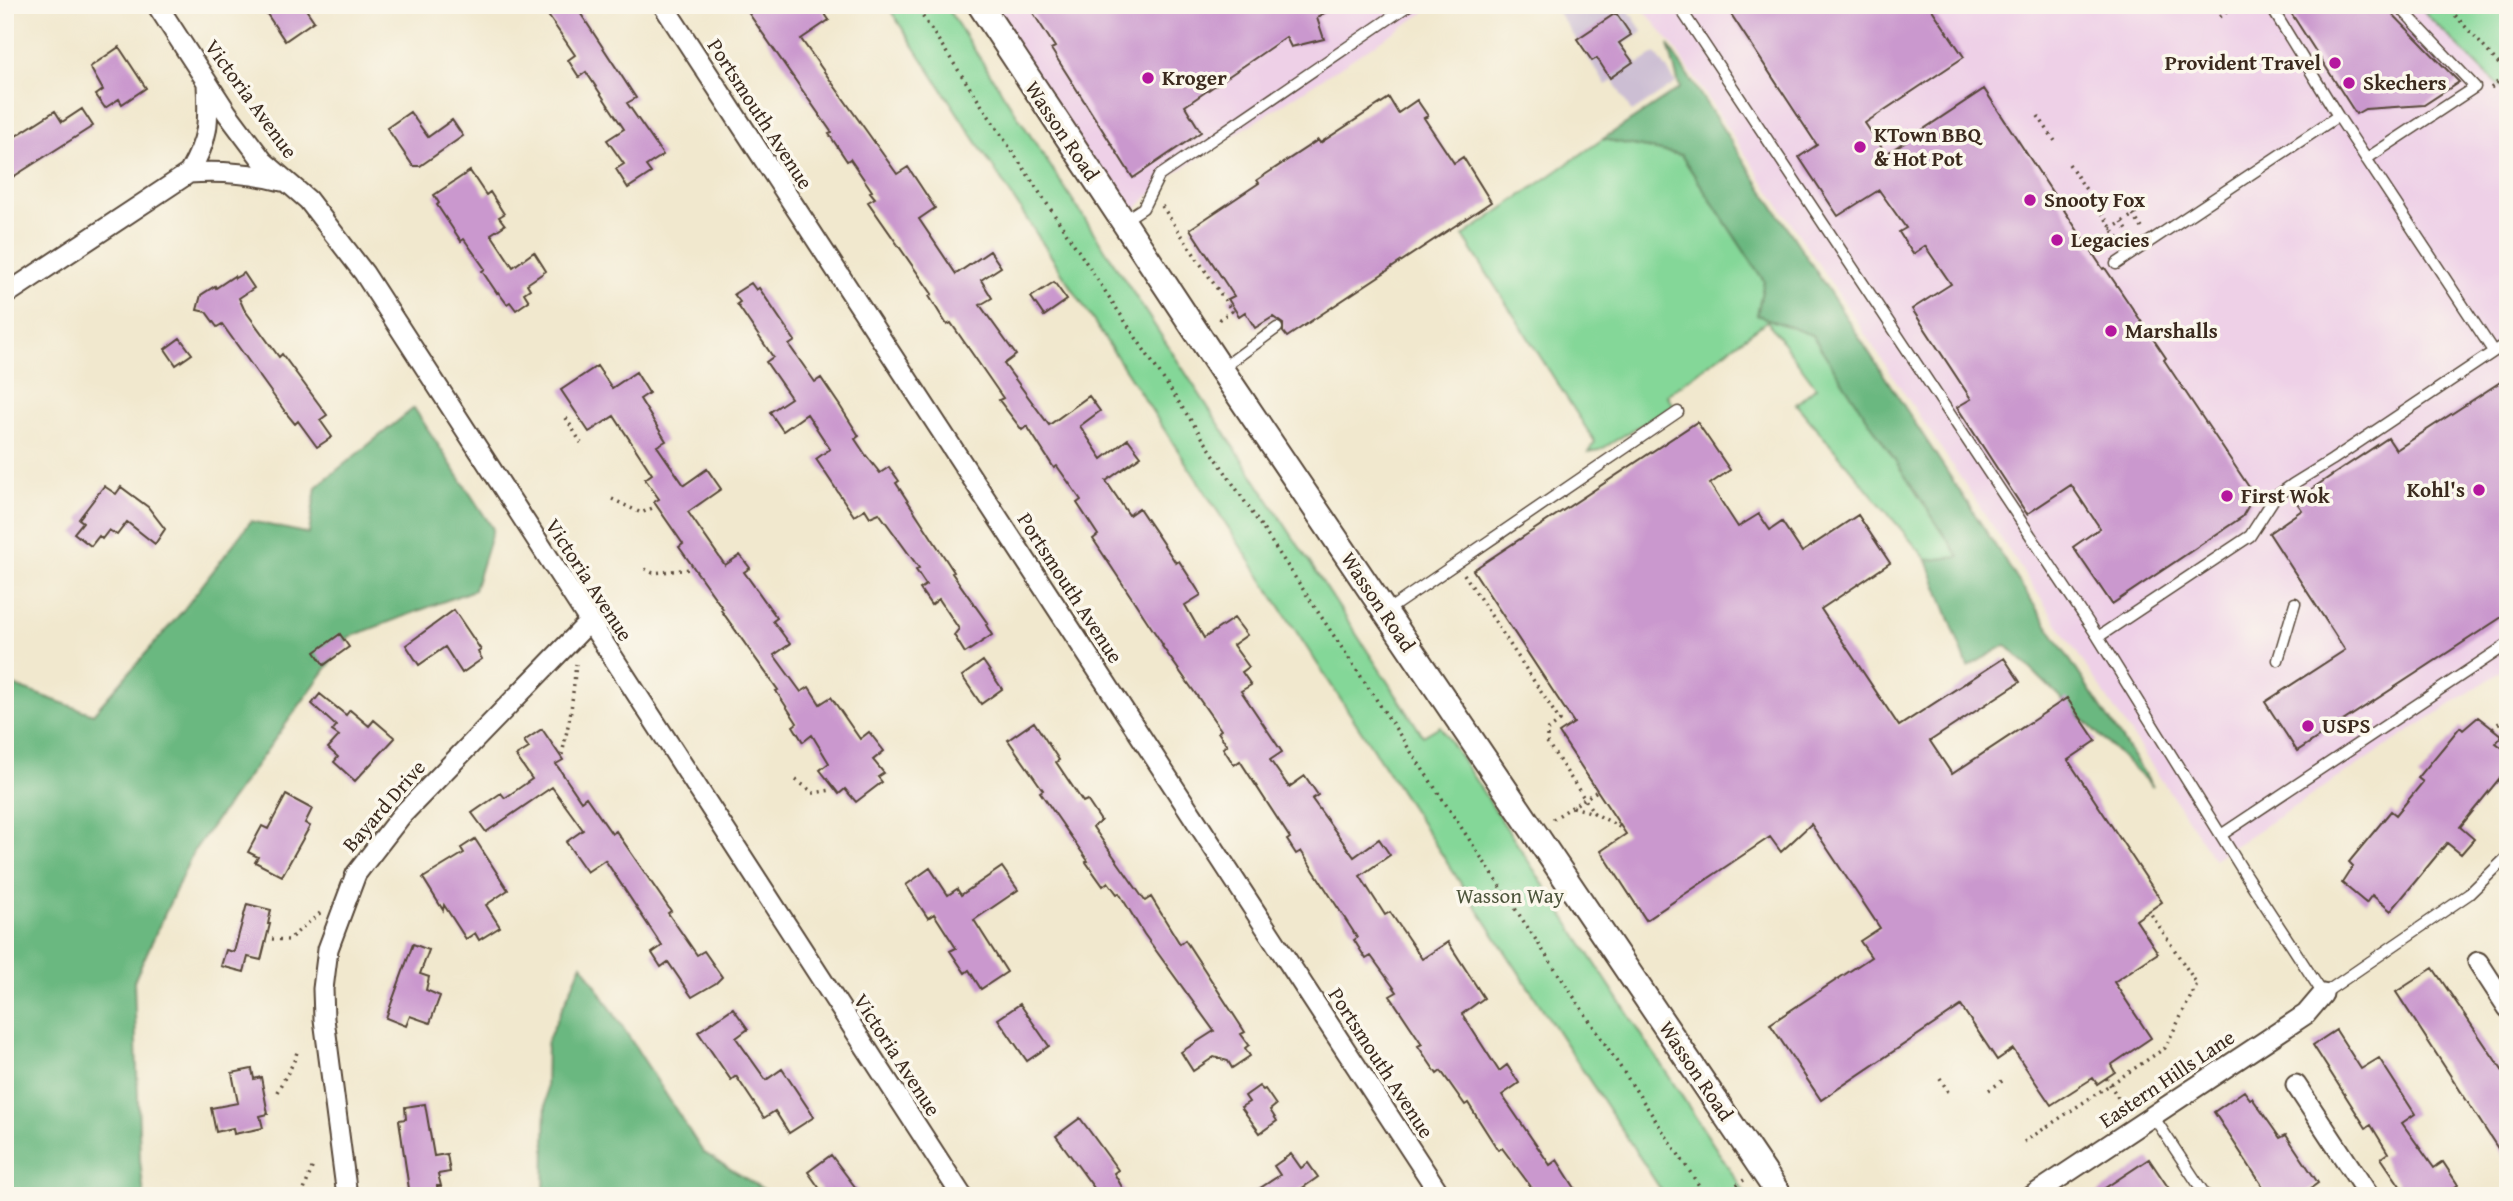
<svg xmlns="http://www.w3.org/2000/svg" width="2513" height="1201" font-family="'Gentium Book Plus',serif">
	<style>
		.built { fill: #eed0e7 }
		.industrial { fill: #ccbed3 }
		.green { fill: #84d798; stroke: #60805b; stroke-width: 2 }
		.forest { fill: #6bb880; stroke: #53714f; stroke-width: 2 }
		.building { fill: #ca98ce }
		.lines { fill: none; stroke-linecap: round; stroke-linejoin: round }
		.service-casing { stroke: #564638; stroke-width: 13 }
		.minor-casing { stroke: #564638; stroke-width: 23 }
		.tertiary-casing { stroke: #564638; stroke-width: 28 }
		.path { stroke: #564638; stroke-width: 3.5; stroke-dasharray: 2 5; stroke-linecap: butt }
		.service { stroke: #fff; stroke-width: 10 }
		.minor { stroke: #fff; stroke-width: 19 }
		.tertiary { stroke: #fff; stroke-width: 24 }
		.poi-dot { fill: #b5179e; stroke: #fbf7ec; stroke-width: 2.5 }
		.labels { text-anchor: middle; stroke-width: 7; stroke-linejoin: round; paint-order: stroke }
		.poi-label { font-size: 21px; font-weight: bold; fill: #3b2a1e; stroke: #fbf7ec; text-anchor: start }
		.street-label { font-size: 21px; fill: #3b2a1e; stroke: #fbf7ec }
		.park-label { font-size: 21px; fill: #4d553c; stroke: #fbf7ec }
	</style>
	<rect width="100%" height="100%" fill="#fbf7ec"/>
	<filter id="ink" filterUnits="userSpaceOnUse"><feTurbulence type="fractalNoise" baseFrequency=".0143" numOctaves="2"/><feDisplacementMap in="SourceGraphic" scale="14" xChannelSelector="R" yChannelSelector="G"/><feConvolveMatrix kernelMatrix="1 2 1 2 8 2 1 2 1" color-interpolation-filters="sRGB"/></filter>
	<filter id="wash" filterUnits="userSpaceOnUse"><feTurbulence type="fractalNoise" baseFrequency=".00686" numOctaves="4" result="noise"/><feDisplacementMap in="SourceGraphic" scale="28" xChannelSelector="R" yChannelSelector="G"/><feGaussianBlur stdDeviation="1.57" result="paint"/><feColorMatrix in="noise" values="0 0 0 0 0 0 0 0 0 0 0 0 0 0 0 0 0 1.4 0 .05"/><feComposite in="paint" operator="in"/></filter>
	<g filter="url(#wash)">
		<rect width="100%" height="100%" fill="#f1e8ce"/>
		<path class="built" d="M980 5H1436L1168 178 1123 221Z
			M1640 5H2419L2508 95V667L2214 859 1676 50Z"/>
		<path class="industrial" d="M1553 5H1625L1643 32 1624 44 1638 64 1656 53 1676 83 1632 112 1613 81 1606 85Z"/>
		<path class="green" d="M887 5H945L1423 736 1440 726 1747 1196H1665Z
			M2419 5H2508V95L2429 17Z
			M1603 139 1681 155 1764 281 1757 315 1812 335 1960 557 1927 560 1796 404 1816 387 1767 321 1667 395 1673 405 1600 450 1588 452 1595 442 1463 236Z"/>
		<path class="forest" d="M1668 45 2153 787 2006 645 1968 667 1927 560 1959 557 1812 335 1757 315 1764 281 1681 155 1603 139 1680 88Z
			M414 408 493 529 474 590 349 637 193 852 134 981 140 1160 144 1196H5V689L12 685 93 714 181 613 251 521 309 534 316 487Z
			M582 964 703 1152 774 1196H544L547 1042Z"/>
		<g id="blocks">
			<path class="building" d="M261 5H303L314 21 285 41Z
				M541 5H575L636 98 627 103 663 155 646 166 651 173 628 188 616 169 624 164 607 140 624 129 586 72 579 77 568 60 575 55Z
				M743 5H819L829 20 801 39 897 174 908 167 935 208 919 219 956 274 990 251 1001 267 981 280 992 298 980 305 1016 355 1004 364 1049 425 1089 396 1100 411 1080 426 1102 459 1128 439 1141 456 1106 481 1129 515 1139 508 1176 563 1179 561 1201 595 1185 605 1204 638 1234 618 1247 635 1233 645 1249 667 1242 672 1251 685 1241 691 1282 752 1270 760 1289 787 1305 776 1318 795 1312 799 1354 857 1379 839 1390 855 1360 876 1385 915 1390 912 1422 959 1448 942 1484 998 1462 1014 1499 1071 1507 1065 1519 1083 1502 1095 1550 1165 1557 1160 1580 1196H1538L1502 1148 1498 1150 1468 1103 1465 1105 1441 1071 1437 1074 1418 1046 1422 1044 1390 996 1397 992 1371 956 1366 959 1354 940 1357 938 1353 931 1301 851 1296 854 1287 840 1290 838 1240 761 1234 765 1223 748 1227 745 1218 732 1221 730 1162 646 1163 645 1093 539 1098 535 1077 503 1081 500 1057 466 1054 468 1027 426 1022 430 999 400 1003 398 951 323 947 325 929 296 932 294 868 202 875 198 870 192 872 191 850 159 847 161 829 134 832 133Z
				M1028 5H1336L1317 18 1324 39 1291 47 1286 37 1185 106 1201 132 1133 178 1051 49 1055 47Z
				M1725 5H1929L1964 57 1865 123 1886 154 1984 89 2103 269 2105 268 2166 358 2164 360 2253 493V498L2242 517 2112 604 2073 547 2100 528 2071 485 2027 514 1957 407 1971 399 1912 309 1951 284 1925 246 1913 254 1899 232 1906 228 1879 190 1838 216 1799 157 1817 145Z
				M2286 5H2384L2459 82 2424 105 2365 109 2356 114Z
				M1616 13 1631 35 1619 43 1633 62 1610 78 1597 58 1592 61 1577 39Z
				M119 47 146 88 122 104 119 99 105 108 96 95 103 90 90 67Z
				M1389 98 1398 113 1417 100 1428 116 1424 118 1454 163 1463 157 1491 202 1287 337 1283 332V324L1273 317 1255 328 1245 312 1239 316 1228 299 1234 296 1190 229 1259 183 1257 180 1318 140 1320 143Z
				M82 109 93 126 5 182V143L55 111 62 122Z
				M410 112 428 137 452 120 463 136 420 166H413L387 128Z
				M470 171 486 195 490 192 504 214 499 217 505 225 491 234 513 267 534 252 546 271 527 284 530 289 524 293 529 301 516 310 510 302 507 304 498 292 497 293 482 271 485 269 464 239 461 241 437 205 439 203 434 195Z
				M244 273 254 288 239 298 244 309 279 357 282 354 327 415 320 420 332 437 317 447 298 421 295 424 286 413 222 324 217 327 206 312 197 310 201 295 215 286 216 288 234 276 235 278Z
				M1054 282 1067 300 1044 316 1031 297Z
				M751 283 756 290 759 288 795 341 789 345 815 382 821 378 840 406 859 436 855 439 865 454 880 473 889 467 899 481 896 483 954 572 952 573 988 624 986 625 992 635 965 653 954 635 959 629 939 599 931 605 920 589 926 585 916 570 919 568 879 513 870 517 865 509 854 516 816 459 830 449 807 414 783 431 770 412 791 398 766 362 773 357 737 304 740 302 734 294Z
				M180 338 192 354 176 365 165 349Z
				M597 366 612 388 636 372 649 393 640 399 666 441 657 446 684 485 707 469 721 489 688 512 725 565 740 555 750 568 744 572 777 618 773 621 790 644 774 655 801 692 809 687 820 704 831 697 860 739 869 732 884 751 873 760 884 773 878 777 882 782 856 802 845 789 839 794 820 770 829 763 812 735 803 742 793 726 797 723 776 691 778 690 721 610 723 609 679 547 683 544 654 502 659 499 645 479 652 474 614 416 589 432 561 390Z
				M2508 377V613L2297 751 2265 702 2345 650 2269 533 2302 510 2295 500 2388 438 2396 450Z
				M1697 422 1730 470 1710 484 1738 527 1759 514 1770 530 1782 522 1802 552 1858 515 1890 563 1821 609 1899 726 2004 658 2020 682 1930 741 1952 774 2067 698 2096 741 2068 760 2162 902 2136 920 2158 953 2114 982 2151 1038 2111 1065 2115 1072 2097 1084 2093 1078 2051 1105 2013 1049 1997 1060 1961 1006 1821 1100 1770 1024 1871 957 1860 941 1880 928 1811 824 1781 852 1770 837 1646 920 1601 851 1626 834 1559 733 1574 723 1473 570Z
				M104 486 116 494 121 487 148 507 165 529 155 544 127 522 117 535 109 530 102 539 99 536 91 546 74 533 83 522 79 519Z
				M454 610 481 650 478 652 482 659 462 673 445 647 419 665 406 645Z
				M340 634 349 647 324 665 315 652Z
				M983 661 1002 689 981 704 962 676Z
				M320 694 346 715 350 710 369 726 374 720 395 738 355 781 334 762 338 757 328 748 339 736 332 731 336 726 312 704Z
				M2478 717 2502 736 2496 743 2508 752V768L2460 827 2474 839 2461 854 2447 843 2391 911 2372 895 2366 903 2342 883 2353 866 2349 862 2391 811 2396 815 2423 782 2418 778 2460 727 2463 730Z
				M1034 722 1059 760 1056 762 1083 802 1087 800 1101 821 1093 827 1145 901 1151 897 1180 944 1185 940 1245 1032 1241 1034 1249 1045 1245 1048 1250 1056 1232 1068 1228 1061 1214 1057 1193 1071 1181 1052 1214 1031 1144 934 1119 893 1117 894 1108 882 1103 886 1086 862 1088 861 1040 792 1043 790 1008 740Z
				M542 729 563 760 556 764 581 801 586 797 612 834 616 831 671 911 668 913 697 955 704 951 722 977 716 983 692 997 668 962 661 967 652 953 662 946 605 860 587 872 566 842 583 830 552 787 486 832 472 813 501 793 505 798 532 779 516 756 529 748 524 741Z
				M286 795 312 809 305 823 310 826 282 876 255 862 258 857 248 852 262 826 268 829Z
				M475 839 508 890 486 905 500 927 479 940 475 933 466 939 444 905 443 910 423 878 464 853 461 848Z
				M1002 867 1018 890 974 920 1007 972 981 989 969 970 965 973 950 951 956 948 934 914 928 918 906 885 930 868 948 895 957 889 961 895Z
				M247 904 271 910 268 924H270L261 960 248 957 244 972 221 966 226 950 234 952Z
				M413 944 429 950 420 974 429 977 426 990 440 996 430 1023 410 1016 406 1026 386 1018Z
				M2433 968 2508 1079V1164L2396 992Z
				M1020 1004 1049 1046 1027 1061 998 1019Z
				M733 1008 748 1029 736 1038 766 1080 782 1069 814 1117 789 1133 775 1111 764 1118 736 1076 731 1080 698 1032Z
				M2336 1030 2361 1069 2379 1058 2415 1114 2402 1123 2434 1168 2443 1162 2458 1185 2442 1196H2407L2381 1158 2388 1153 2371 1125 2366 1128 2313 1045Z
				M252 1069 254 1079 261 1077 268 1114 260 1116 263 1128 234 1134 233 1128 216 1132 211 1108 238 1103 232 1073Z
				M1259 1086 1263 1090 1265 1089 1276 1105 1270 1110 1277 1121 1260 1133 1241 1107 1249 1102 1245 1096Z
				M2244 1091 2250 1099 2252 1098 2280 1138 2286 1135 2318 1183 2300 1196H2269L2214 1112Z
				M425 1104 434 1156 447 1154 450 1172 438 1174 441 1186H437L438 1193 434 1196H410L399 1120 406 1119 405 1107Z
				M1080 1118 1118 1170 1114 1173 1127 1196H1100L1056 1136Z
				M1291 1154 1301 1168 1308 1163 1318 1177 1291 1196H1248L1280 1175 1274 1166Z
				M831 1155 862 1196H825L808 1172Z
				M2149 1159 2174 1196H2093Z"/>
		</g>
	</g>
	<g filter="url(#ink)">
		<use href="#blocks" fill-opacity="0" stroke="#564638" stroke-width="2"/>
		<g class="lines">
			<defs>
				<path id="service" d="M1678 5 2098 637 2245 874 2323 994 2469 894 2508 856
					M2270 5 2338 116 2493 351
					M2366 159 2475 87 2398 5
					M1123 221 1143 208 1159 176 1409 5
					M2116 264 2338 116
					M1221 369 1277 328
					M1385 612 1678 412
					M2098 637 2250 536 2275 497 2293 484 2332 460 2508 342
					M2278 660 2295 603
					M2221 835 2508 644
					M2153 1116 2206 1196"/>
				<path id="minor" d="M157 5 227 113 263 161 308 200 364 273 962 1196
					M663 5 1441 1196
					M189 173C222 171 251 173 282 181
					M5 295 189 173C209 138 209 123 207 84
					M2478 962 2508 1008
					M2296 1085 2369 1196
					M347 1196 324 1019 323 989 328 949 356 874 401 816 589 622
					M2032 1196 2306 1014 2323 994"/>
				<path id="tertiary" d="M980 5 1221 369 1780 1196"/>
			</defs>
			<use href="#service" class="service-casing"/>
			<use href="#minor" class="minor-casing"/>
			<use href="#tertiary" class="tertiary-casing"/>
			<path class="path" d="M915 5 1706 1196
				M2446 5 2508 74
				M2220 17 2238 5
				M2491 88 2508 73
				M2038 116 2057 144
				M2069 164 2089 194
				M1162 206 1232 311 1218 320
				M2102 213 2121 243
				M2133 215 2142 228
				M2122 222 2130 235
				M2111 229 2143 209
				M566 418 581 443
				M612 499 641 513 657 506
				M645 569 653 573 690 569
				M1464 574 1560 721 1547 731V742L1594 813
				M2501 668 2502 689 2508 697
				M2493 729 2508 714
				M562 755 571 711 576 664
				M796 780 814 793 831 790
				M1573 807 1594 813 1623 829
				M1553 819 1597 791
				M272 939 288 940 320 913
				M1940 1078 1950 1095
				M2106 1078 2126 1111
				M1989 1090 2005 1079
				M277 1092C284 1078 293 1067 297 1052
				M2024 1142 2165 1048 2197 984 2151 914
				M302 1196 313 1165
				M1719 1196 1744 1180"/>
			<use href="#service" class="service"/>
			<use href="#minor" class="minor"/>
			<use href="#tertiary" class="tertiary"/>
		</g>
	</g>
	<g class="poi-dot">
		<circle cx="2335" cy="63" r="7"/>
		<circle cx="1148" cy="78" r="7"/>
		<circle cx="2349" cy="83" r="7"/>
		<circle cx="1860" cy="147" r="7"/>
		<circle cx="2030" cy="200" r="7"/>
		<circle cx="2057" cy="240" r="7"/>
		<circle cx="2111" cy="331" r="7"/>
		<circle cx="2479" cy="490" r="7"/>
		<circle cx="2227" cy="496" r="7"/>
		<circle cx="2308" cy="726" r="7"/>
	</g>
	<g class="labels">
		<g class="poi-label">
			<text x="2321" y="70" text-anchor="end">Provident Travel</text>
			<text x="1162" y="85">Kroger</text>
			<text x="2363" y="90">Skechers</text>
			<text x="1874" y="142">KTown BBQ<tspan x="1874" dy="24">&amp; Hot Pot</tspan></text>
			<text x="2044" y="207">Snooty Fox</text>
			<text x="2071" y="247">Legacies</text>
			<text x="2125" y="338">Marshalls</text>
			<text x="2465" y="497" text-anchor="end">Kohl's</text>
			<text x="2241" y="503">First Wok</text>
			<text x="2322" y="733">USPS</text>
		</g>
		<g class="street-label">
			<text transform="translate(251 99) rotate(54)" y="7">Victoria Avenue</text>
			<text transform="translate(760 114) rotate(57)" y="7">Portsmouth Avenue</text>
			<text transform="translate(1062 131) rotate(56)" y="7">Wasson Road</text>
			<text transform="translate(589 580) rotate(57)" y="7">Victoria Avenue</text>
			<text transform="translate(1070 588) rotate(57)" y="7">Portsmouth Avenue</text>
			<text transform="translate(1378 602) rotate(56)" y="7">Wasson Road</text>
			<text transform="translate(384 806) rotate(-49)" y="7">Bayard Drive</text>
			<text transform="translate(897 1055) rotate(57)" y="7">Victoria Avenue</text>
			<text transform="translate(1381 1063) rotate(57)" y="7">Portsmouth Avenue</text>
			<text transform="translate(1696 1071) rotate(56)" y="7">Wasson Road</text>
			<text transform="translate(2167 1079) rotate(-34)" y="7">Eastern Hills Lane</text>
		</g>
		<g class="park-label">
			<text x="1510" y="903">Wasson Way</text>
		</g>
	</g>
	<rect width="2513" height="1201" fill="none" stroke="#fbf7ec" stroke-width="28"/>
</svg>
